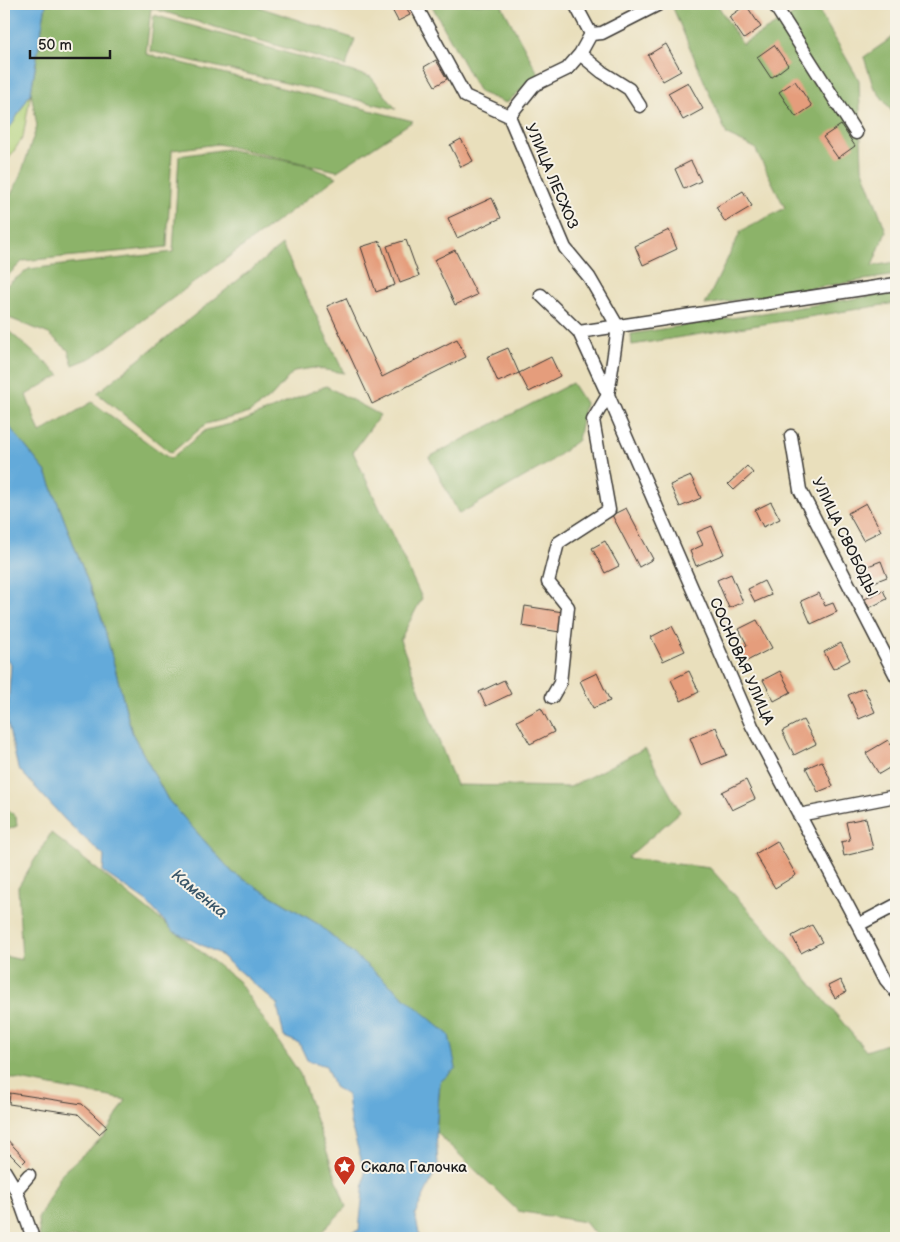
<svg xmlns="http://www.w3.org/2000/svg" width="900" height="1242" font-family="'Balsamiq Sans',sans-serif">
	<style>
		.green { fill: #b0d179; stroke: #66764a }
		.forest { fill: #8cb369; stroke: #546842 }
		.water { fill: #63aada; stroke: #40637b }
		.building { fill: #e59d7b }
		.lines { fill: none; stroke-linecap: round; stroke-linejoin: round }
		.minor-casing { stroke: #3b3934; stroke-width: 15 }
		.minor { stroke: #fff; stroke-width: 12 }
		.labels { text-anchor: middle; stroke-width: 4; stroke-linejoin: round; paint-order: stroke }
		.street-label { font-size: 15px; fill: #1c1c1c; stroke: #f7f3e8 }
		.poi-label { font-size: 15px; fill: #1c1c1c; stroke: #f7f3e8; text-anchor: start }
		.water-label { font-size: 16px; font-style: italic; fill: #385568; stroke: #f7f3e8 }
	</style>
	<rect width="100%" height="100%" fill="#f7f3e8"/>
	<filter id="ink" filterUnits="userSpaceOnUse"><feTurbulence type="fractalNoise" baseFrequency=".02" numOctaves="2"/><feDisplacementMap in="SourceGraphic" scale="10" xChannelSelector="R" yChannelSelector="G"/><feConvolveMatrix kernelMatrix="1 2 1 2 8 2 1 2 1" color-interpolation-filters="sRGB"/></filter>
	<filter id="wash" filterUnits="userSpaceOnUse"><feTurbulence type="fractalNoise" baseFrequency=".0096" numOctaves="4" result="noise"/><feDisplacementMap in="SourceGraphic" scale="20" xChannelSelector="R" yChannelSelector="G"/><feGaussianBlur stdDeviation="1.12" result="paint"/><feColorMatrix in="noise" values="0 0 0 0 0 0 0 0 0 0 0 0 0 0 0 0 0 1.4 0 .05"/><feComposite in="paint" operator="in"/></filter>
	<g filter="url(#wash)">
		<rect width="100%" height="100%" fill="#e9dfbc"/>
		<path class="green" d="M31 92 23 137 4 166V132L12 125Z"/>
		<path class="forest" d="M46 4H250L355 39 346 66 151 8 146 54 413 121 337 171 218 144 172 150 167 247 23 261 4 279V208L20 177 37 126 31 92Z
			M431 4H501L539 75 506 103 479 92Z
			M685 4H717L742 44 811 4H815L859 80 862 167 886 231 872 266 896 262V275L705 305 741 231 785 208 755 148 727 135 673 8Z
			M154 15 371 77 396 109 150 51Z
			M893 37 896 38V117L873 86 864 57Z
			M227 149 303 164 337 177 93 357 73 365 68 350 49 334 4 316V287L29 269 173 252 179 156Z
			M282 245 344 373 313 368 294 371 272 396 249 413 206 424 171 453 97 393Z
			M896 292V303L632 345 631 334Z
			M4 327 60 375 26 395 40 433 92 402 170 459 206 430 243 421 326 386 380 415 353 452 422 598 400 640 456 785 570 787 645 748 680 812 627 858 710 868 771 935 866 1051 896 1041V1238H598L585 1222 518 1211 436 1132 440 1082 318 924 233 873 168 800 132 733 102 619 46 472 4 420Z
			M572 383 585 403 578 440 547 464 459 514 429 457Z
			M4 805 16 817 17 826 4 831Z
			M51 833 238 981 300 1074 346 1207 316 1238H40L38 1219 62 1173 105 1135 126 1100 4 1077V956L22 960 18 887Z"/>
		<path class="water" d="M4 4H46L31 92 12 125 4 132Z
			M4 420 46 472 102 619 132 733 168 800 233 873 318 924 449 1035 456 1068 440 1082 436 1132 438 1166 415 1214 420 1238H340L359 1230 365 1172 350 1122 347 1095 334 1087 326 1066 307 1060 299 1043 284 1037 277 1004 218 953 173 931 147 902 103 872 104 856 66 821 18 768 7 721 11 665 4 655Z"/>
		<g id="blocks">
			<path class="building" d="M389 4H405L410 15 398 21Z
				M746 5 761 27 744 39 729 17Z
				M666 44 681 71 663 81 648 55Z
				M774 45 788 65 771 78 757 57Z
				M436 60 447 79 435 86 424 67Z
				M795 81 812 106 796 117 779 92Z
				M688 82 703 109 683 120 668 93Z
				M841 125 855 146 838 158 823 137Z
				M461 139 473 161 461 167 450 145Z
				M691 161 701 181 684 189 675 169Z
				M743 191 752 206 725 222 716 207Z
				M492 198 501 218 457 238 448 218Z
				M669 230 677 249 643 265 635 246Z
				M406 240 419 276 400 283 387 246Z
				M380 241 395 285 376 292 361 247Z
				M455 250 477 295 455 305 434 260Z
				M346 298 382 377 457 339 466 357 372 404 327 306Z
				M508 348 519 373 551 357 560 376 529 392 519 373 498 382 487 357Z
				M747 466 753 473 734 490 728 484Z
				M691 476 701 498 680 507 670 485Z
				M771 502 780 519 763 527 755 510Z
				M866 503 881 531 863 540 848 513Z
				M626 508 653 559 639 567 612 515Z
				M712 526 724 554 696 566 690 551 703 545 697 532Z
				M605 541 619 566 605 573 592 548Z
				M881 561 887 577 869 584 863 568Z
				M731 574 743 602 729 608 717 580Z
				M764 581 771 595 755 602 748 589Z
				M883 590 887 599 869 608 865 599Z
				M819 593 825 606 833 603 837 612 811 624 801 601Z
				M525 606 563 612 560 632 522 626Z
				M757 620 772 648 745 662 738 650 747 645 739 629Z
				M672 626 685 651 663 661 651 637Z
				M841 643 850 660 833 669 824 652Z
				M689 671 699 692 681 701 671 680Z
				M780 671 791 692 774 701 763 680Z
				M597 673 610 701 593 708 580 681Z
				M504 680 511 694 486 706 479 692Z
				M864 688 875 712 859 719 848 695Z
				M541 708 554 732 530 744 517 721Z
				M803 720 816 744 794 755 782 731Z
				M716 727 727 755 701 765 690 738Z
				M888 740 896 754V764L879 774 866 753Z
				M822 761 833 786 818 792 806 768Z
				M746 780 755 799 732 810 722 792Z
				M866 818 873 849 844 856 841 842 850 840 846 822Z
				M777 841 796 875 775 888 755 854Z
				M812 925 822 942 801 953 792 936Z
				M840 980 846 992 835 998 828 986Z
				M10 1093 82 1104 107 1127 99 1134 78 1114 9 1104Z
				M4 1136 26 1160 21 1165 4 1148Z"/>
		</g>
	</g>
	<g filter="url(#ink)">
		<use href="#blocks" fill-opacity="0" stroke="#3b3934" stroke-width="1"/>
		<g class="lines">
			<defs>
				<path id="minor" d="M415 4 465 96 509 116 565 248 589 277 618 327
					M575 4 591 34
					M774 4 856 133
					M580 54 602 72 629 89 640 106
					M509 116 534 85 567 69 580 54 591 34 602 33 659 4
					M541 295 579 332
					M618 327 608 395 752 726 858 925 886 980 896 992
					M791 436 800 490 896 676
					M552 697 560 683 568 607 548 582 558 543 609 510 593 420 608 395 579 332 896 284
					M799 815 896 796
					M858 925 896 905
					M4 1170 16 1190 33 1238
					M16 1190 29 1175"/>
			</defs>
			<use href="#minor" class="minor-casing"/>
			<use href="#minor" class="minor"/>
		</g>
	</g>
	<defs>
		<symbol id="sight-pin" viewBox="-11 -11 22 30"><path d="M0 17L-7.5 6A9.5 9.5 0 1 1 7.5 6Z" fill="#c8321e" stroke="#f7f3e8"/><path d="M0-6L1.8-2.2L6-1.7L2.9 1.2L3.7 5.4L0 3.3L-3.7 5.4L-2.9 1.2L-6-1.7L-1.8-2.2Z" fill="#fff"/></symbol>
	</defs>
	<g fill-rule="evenodd">
		<use href="#sight-pin" x="332" y="1154" width="25" height="34"/>
	</g>
	<g class="labels">
		<g class="street-label">
			<text transform="translate(552 176) rotate(67)" y="5">УЛИЦА ЛЕСХОЗ</text>
			<text transform="translate(845 537) rotate(64)" y="5">УЛИЦА СВОБОДЫ</text>
			<text transform="translate(742 661) rotate(66)" y="5">СОСНОВАЯ УЛИЦА</text>
		</g>
		<g class="poi-label">
			<text x="361" y="1172">Скала Галочка</text>
		</g>
		<g class="water-label">
			<text transform="translate(200 893) rotate(39)" y="6">Каменка</text>
		</g>
	</g>
	<rect width="900" height="1242" fill="none" stroke="#f7f3e8" stroke-width="20"/>
	<path d="M30 50v8h80v-8" fill="none" stroke="#1c1c1c" stroke-width="2.5"/>
	<text x="38" y="50" font-size="15" fill="#1c1c1c" stroke="#f7f3e8" stroke-width="4" paint-order="stroke">50 m</text>
</svg>
